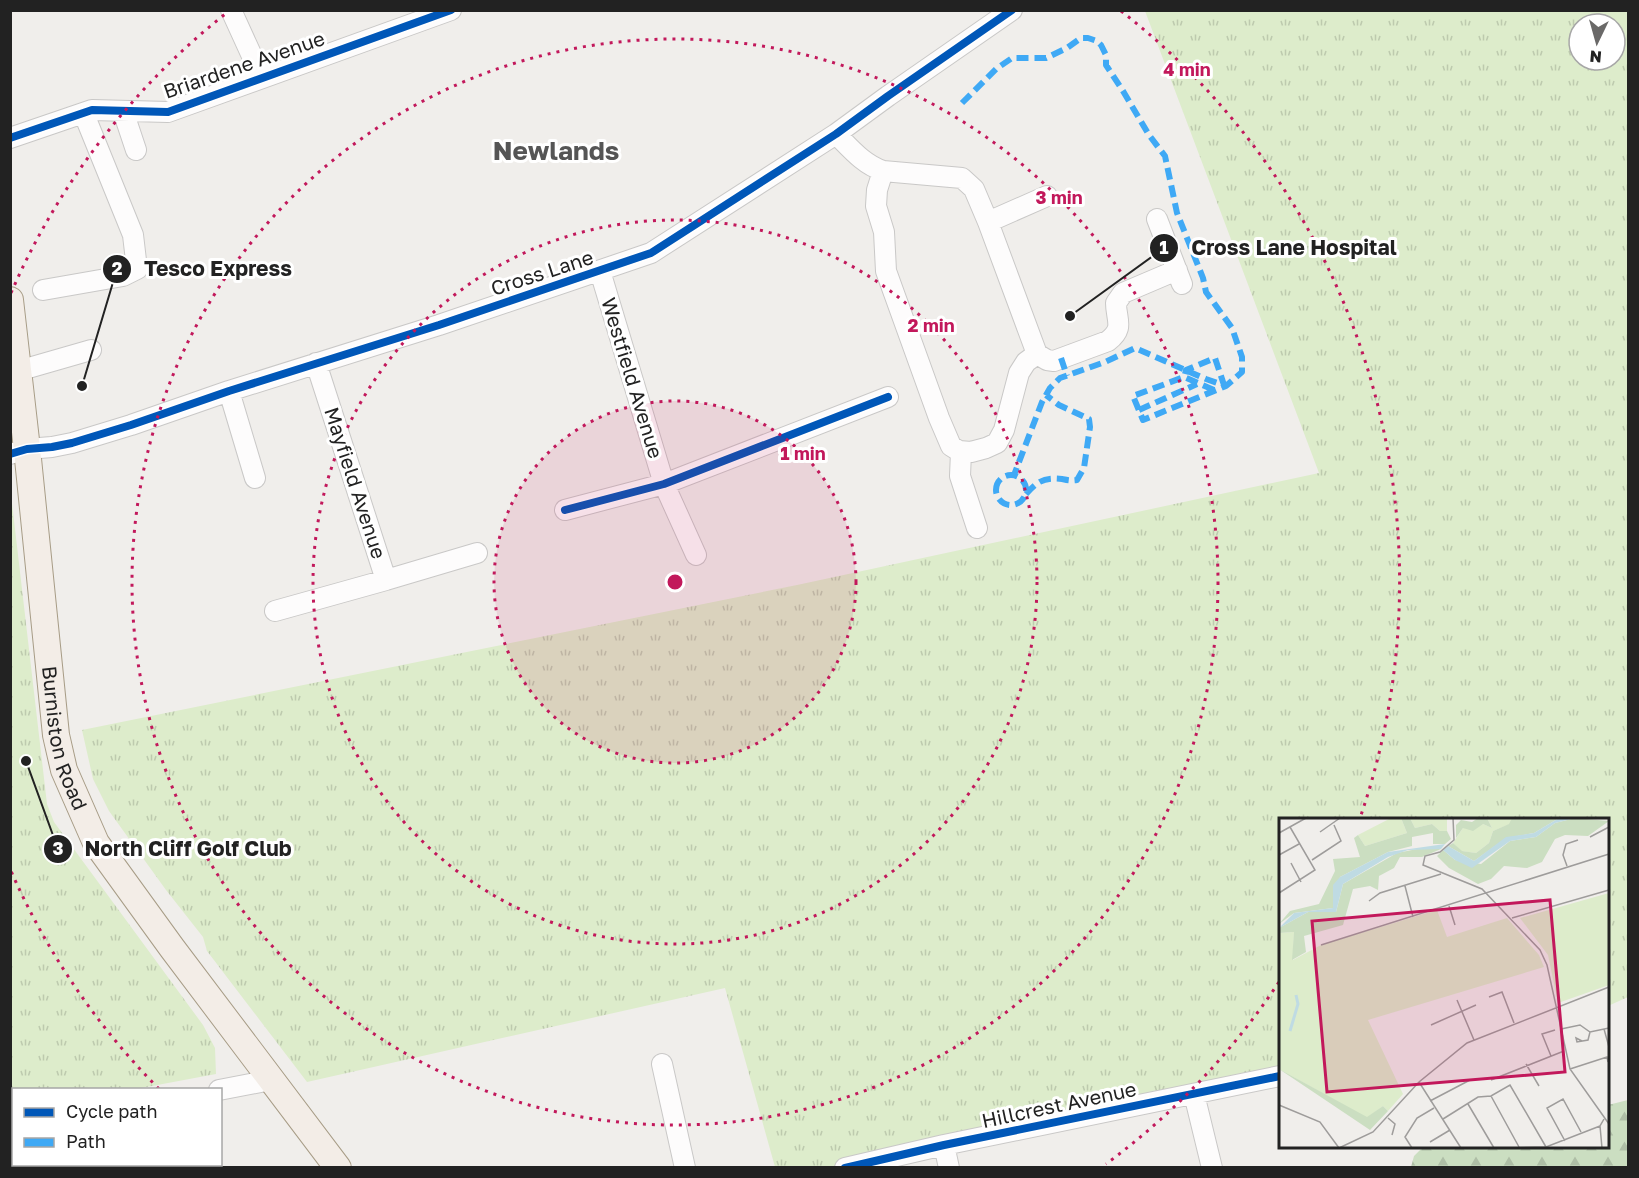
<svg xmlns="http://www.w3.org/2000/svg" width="1639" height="1178" font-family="'Golos Text',sans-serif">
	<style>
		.grass { fill: url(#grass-tufts); fill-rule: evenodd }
		.forest { fill: url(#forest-firs) }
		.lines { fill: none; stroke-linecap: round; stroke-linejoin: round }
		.minor-casing { stroke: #c9c8c7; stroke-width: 22 }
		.major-casing { stroke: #a79c86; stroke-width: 28 }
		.minor { stroke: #fdfcfc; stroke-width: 20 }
		.major { stroke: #f3ede7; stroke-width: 26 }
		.quiet { stroke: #3fa9f5; stroke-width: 6; stroke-dasharray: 12 6; stroke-linecap: butt }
		.cycleway-casing { stroke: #fff; stroke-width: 11 }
		.cycleway { stroke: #0057b8; stroke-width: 8 }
		.ring { fill: none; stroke: #c2185b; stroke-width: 3; stroke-dasharray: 3 6 }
		.labels { text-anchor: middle; stroke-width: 6; stroke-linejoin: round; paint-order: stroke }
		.street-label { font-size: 20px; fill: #222; stroke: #fff }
		.district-label { font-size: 26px; font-weight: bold; fill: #555; stroke: #fff }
		.inset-river { fill: none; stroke: #bfdbe3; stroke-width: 3 }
		.inset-road { fill: none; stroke: #9e9c9b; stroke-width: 1.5 }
		.view { fill: #c2185b; fill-opacity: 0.15; stroke: #c2185b; stroke-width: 3 }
		.inset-edge { fill: none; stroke: #222; stroke-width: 3 }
		.centre { fill: #c2185b; stroke: #fff; stroke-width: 3 }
		.ring-label { font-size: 18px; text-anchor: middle; font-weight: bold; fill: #c2185b; stroke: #fff; stroke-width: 6; stroke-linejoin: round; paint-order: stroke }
		.leader { fill: none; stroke: #222; stroke-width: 2 }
		.callout-dot { fill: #222; stroke: #fff; stroke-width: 2 }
		.mark-label { font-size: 18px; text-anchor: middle; font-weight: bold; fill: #fff }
		.callout-label { font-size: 21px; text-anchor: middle; font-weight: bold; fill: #222; stroke: #fff; stroke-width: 6; stroke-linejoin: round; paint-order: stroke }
	</style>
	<defs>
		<pattern id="grass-tufts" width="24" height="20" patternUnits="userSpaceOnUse" patternTransform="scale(1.5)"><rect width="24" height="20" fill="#ddeccb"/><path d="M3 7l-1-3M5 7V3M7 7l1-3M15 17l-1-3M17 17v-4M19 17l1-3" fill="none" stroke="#bdcaae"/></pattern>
		<pattern id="forest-firs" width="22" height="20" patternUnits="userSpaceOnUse" patternTransform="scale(1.5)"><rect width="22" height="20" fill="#cbdec1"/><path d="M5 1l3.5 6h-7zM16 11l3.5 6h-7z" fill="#aebea6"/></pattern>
	</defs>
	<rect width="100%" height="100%" fill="#f0eeeb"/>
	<path class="grass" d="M1145 11H1628V997L1608 1006V820H1280V1076L845 1167H775L725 988 307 1082 207 951 203 937 166 890 109 811 93 779 82 730 797 585 1319 473ZM1579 24H1615V60H1579Z
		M10 486 47 804 54 822 203 1025 215 1048 216 1074 136 1089 14 1090 13 1113 11 1114Z"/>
	<path class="forest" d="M1628 1100V1167H1411L1414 1156 1423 1147 1608 1146V1105Z"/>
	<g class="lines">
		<defs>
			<path id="minor" d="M231 10 262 78
				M123 111 136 150
				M836 134C851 149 863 164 883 171L962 178 974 189 988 222 1037 354 1026 362 1019 373 1004 430 997 443 986 448 971 452 959 451 951 446 939 418 886 271 884 232 876 206 877 190 883 171
				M10 138 92 110 168 112 451 10
				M1157 219 1182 284
				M988 222 1047 196
				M600 271 664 484 696 555
				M43 290 123 276 137 269 133 235 84 114
				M1037 354 1047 360 1054 361 1108 341C1125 328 1116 320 1116 303L1123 293 1177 270
				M316 363 386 580 477 553
				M18 371 91 350
				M229 391 255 478
				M961 452 960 476 977 528
				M10 454 27 449 52 447 72 443 131 425 229 391 439 325 651 253 836 134 888 96 1012 10
				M565 510 664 484 888 397
				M275 611 386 580
				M662 1064 685 1168
				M219 1090 271 1080
				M1194 1094 1212 1168
				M10 1130 14 1129
				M944 1145 949 1168
				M845 1168 944 1145 1280 1076"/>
			<g id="major">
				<path id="s1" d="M10 300 27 449 56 735 64 770 96 843 172 948 338 1168"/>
			</g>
		</defs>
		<use href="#minor" class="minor-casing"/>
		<use href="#major" class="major-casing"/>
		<use href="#minor" class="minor"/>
		<use href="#major" class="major"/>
		<path class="quiet" d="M962 103 996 69 1012 58H1046L1067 48 1081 38H1088L1097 41 1101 45 1106 55V65L1123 91 1149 135 1165 156 1177 213 1203 278 1206 292 1232 328 1242 357V372L1226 386 1206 379 1135 348 1105 362 1060 378 1050 388 1042 402 1014 475
			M1061 358 1067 376
			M1185 374 1186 370 1215 358 1224 385
			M1214 390 1184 377 1133 396 1143 420 1226 386
			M1139 410 1197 384
			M996 490a15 15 0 1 1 30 0a15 15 0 1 1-30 0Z
			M1026 494C1038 481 1044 477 1062 479 1067 480 1071 481 1077 480L1084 468 1090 427 1089 419 1059 405 1046 395"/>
		<defs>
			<path id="cycleway" d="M10 138 92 110 168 112 451 10
				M10 454 27 449 52 447 72 443 131 425 229 391 439 325 651 253 836 134 888 96 1012 10
				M565 510 664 484 888 397
				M845 1168 944 1145 1280 1076"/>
		</defs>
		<use href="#cycleway" class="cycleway-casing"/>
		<use href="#cycleway" class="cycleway"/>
	</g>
	<circle cx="675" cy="582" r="181" fill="#c2185b" fill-opacity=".12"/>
	<g class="ring">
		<circle cx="675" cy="582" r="181"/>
		<circle cx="675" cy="582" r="362"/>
		<circle cx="675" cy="582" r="543"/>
		<path d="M1279 982A724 724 0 0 1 1106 1164M159 1089A724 724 0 0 1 11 871M11 293A724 724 0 0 1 229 11M1121 11A724 724 0 0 1 1360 818"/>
	</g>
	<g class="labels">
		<g class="street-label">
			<text transform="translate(244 65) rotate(-19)" y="7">Briardene Avenue</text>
			<text transform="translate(542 273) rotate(-18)" y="7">Cross Lane</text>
			<text transform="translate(632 378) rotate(73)" y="7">Westfield Avenue</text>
			<text transform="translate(355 483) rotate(72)" y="7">Mayfield Avenue</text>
			<text dy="7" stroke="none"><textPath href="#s1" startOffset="442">Burniston Road</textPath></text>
			<text transform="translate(1059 1105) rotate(-12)" y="7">Hillcrest Avenue</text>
		</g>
		<g class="district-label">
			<text x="556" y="160">Newlands</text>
		</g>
	</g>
	<g transform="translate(1279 818)">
		<rect width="330" height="330" fill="#f0eeeb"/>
		<path d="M112 0H122L128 15 86 28 79 17ZM131 0H168V13H161L153 6 136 10ZM208 0H233L231 6 214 13 210 25 197 35 182 33 174 25 184 10 204 6 213 10ZM330 75V167L279 185 269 137 241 100ZM158 92 168 119 228 100 260 137 265 149 89 202 124 276 109 293 104 288 88 300 0 251V115L15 114 14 142 42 127Z" fill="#ddeccb"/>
		<path d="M122 0H131L136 10 153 6 161 13H168L172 21 166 26H154V15L133 19V28L109 34 61 59 54 90 15 95 0 106 11 93 40 86 56 53 54 41 81 39 75 20 79 17 86 28 128 15ZM199 0H208L213 10 204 6 194 13 184 10 177 20V7L182 2 193 4ZM233 0H280L255 15 227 20 195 43 169 28 174 25 183 33 197 35 210 25 214 13 230 6ZM296 0 330 3 309 18 286 17 276 21 263 44 248 50 225 48 212 61 199 66 170 50 158 38 164 32 176 42 202 46 231 23 257 19 276 5ZM138 31H162L143 39H121L115 50 100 58 99 72 91 68 74 71 64 107 25 118 27 134 13 142 15 114 0 115V110L29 94H57L64 66 118 35ZM0 251 88 299 104 288 109 293 91 312Z" fill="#cbdec1"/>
		<path d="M280 0H296L276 5 257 19 231 23 193 50 176 42 164 32 169 28 195 43 227 19 255 15ZM166 26 162 31 129 32 109 39 64 66 57 94H29L0 110 15 95 54 90V67L61 59 109 34Z" fill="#bfdbe3"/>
		<path class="inset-river" d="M11 213 19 186 17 177"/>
		<path class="inset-road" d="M174 0 175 22 161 34 146 38 144 47 203 71 261 132 268 147 291 251 330 306M41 14 61 0M0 15 27 0M311 19 330 9M0 37 20 26M33 42 62 23 55 7M12 45 22 64M288 48 284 37 287 26 299 22M126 68 134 99M0 75 36 52 11 9M90 83 101 75 162 56M170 88 176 107M233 100 330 72M42 127 330 36M210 179 223 174 235 205M178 182 195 222M152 207 197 187M282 211 301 207 311 214 330 210M325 211 330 229M303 223 297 220 298 224 309 222 311 214M272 238 263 216 276 212M247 246 260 268M291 251 328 239 329 244M212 262 285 233M140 264 182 330M212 278 240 329M151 283 191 262M189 286 215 330M0 287 41 304 60 330M109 300 116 306 113 317M164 301 199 279 212 278 231 267 267 329M286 323 268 290 284 281 302 314M151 324 171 312M60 330 94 314 140 264 188 225 330 169M133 330 126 319 138 300 155 290M229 330 267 329 321 308M323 330 321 308 325 301"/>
		<path class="view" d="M271 82 286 254 48 274 33 103Z"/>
		<rect width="330" height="330" class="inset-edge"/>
	</g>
	<circle cx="675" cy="582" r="9" class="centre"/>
	<g class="ring-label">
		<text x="1187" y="76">4 min</text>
		<text x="1059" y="204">3 min</text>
		<text x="931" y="332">2 min</text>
		<text x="803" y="460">1 min</text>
	</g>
	<path class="leader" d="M1070 316L1164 248M82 386L117 269M26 761L58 849"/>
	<g class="callout-dot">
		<circle cx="1070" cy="316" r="6"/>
		<circle cx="82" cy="386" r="6"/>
		<circle cx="26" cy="761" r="6"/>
		<circle cx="1164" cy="248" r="15"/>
		<circle cx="117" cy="269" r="15"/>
		<circle cx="58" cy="849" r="15"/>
	</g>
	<g class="mark-label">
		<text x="1164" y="254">1</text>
		<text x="117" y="275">2</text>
		<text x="58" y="855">3</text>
	</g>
	<g class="callout-label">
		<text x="1294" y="255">Cross Lane Hospital</text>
		<text x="218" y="276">Tesco Express</text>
		<text x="188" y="856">North Cliff Golf Club</text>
	</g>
	<rect width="1639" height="1178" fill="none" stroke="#222222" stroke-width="24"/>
	<rect x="12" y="1088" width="210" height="78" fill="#ffffff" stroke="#a7a7a7" stroke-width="1.5"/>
	<rect x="24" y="1108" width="30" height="9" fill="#0057b8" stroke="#a7a7a7" stroke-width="1.5"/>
	<text x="66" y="1118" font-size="18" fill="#222222">Cycle path</text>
	<rect x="24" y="1138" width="30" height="9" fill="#3fa9f5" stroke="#a7a7a7" stroke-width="1.5"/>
	<text x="66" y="1148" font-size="18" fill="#222222">Path</text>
	<g transform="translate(1597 42) rotate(185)"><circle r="28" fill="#ffffff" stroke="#a7a7a7" stroke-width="1.5"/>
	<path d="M0-4.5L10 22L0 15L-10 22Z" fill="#6a6968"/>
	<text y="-9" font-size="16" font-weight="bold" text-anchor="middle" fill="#222222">N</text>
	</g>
</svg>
